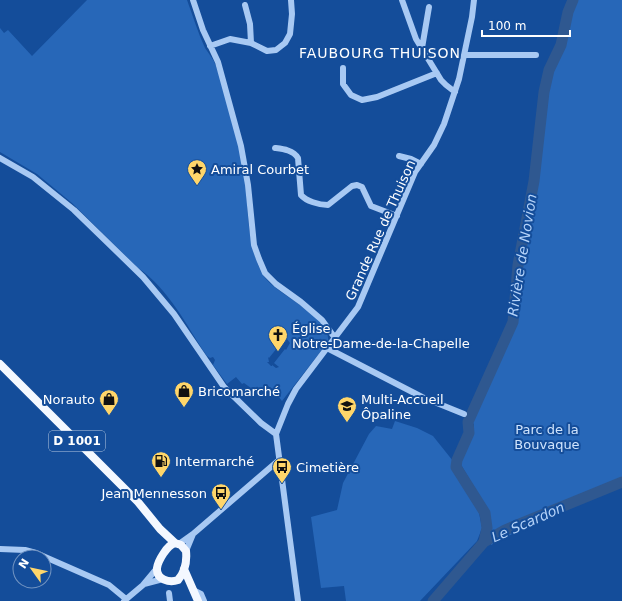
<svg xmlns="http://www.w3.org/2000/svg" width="622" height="601" font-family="'DejaVu Sans',sans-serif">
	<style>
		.green { fill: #2767b8; fill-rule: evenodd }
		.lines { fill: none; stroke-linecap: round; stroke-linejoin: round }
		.river { stroke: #2f5890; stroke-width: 11 }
		.minor { stroke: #a8c9f3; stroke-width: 6 }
		.major { stroke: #f4f8ff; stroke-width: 8 }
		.labels { text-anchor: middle; stroke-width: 4; stroke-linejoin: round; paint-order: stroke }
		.shield { fill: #144d9a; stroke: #b8cae1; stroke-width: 1 }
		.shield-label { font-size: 12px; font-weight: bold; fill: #fff }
		.poi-label { font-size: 13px; fill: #fff; stroke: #144d9a; text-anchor: start }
		.street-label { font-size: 13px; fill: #fff; stroke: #144d9a }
		.park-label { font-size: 13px; fill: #d0e4fd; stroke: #144d9a }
		.neighbourhood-label { font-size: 14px; letter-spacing: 1px; fill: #fff; stroke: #144d9a }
		.water-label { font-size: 14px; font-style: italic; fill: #b5d3f9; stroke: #144d9a }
	</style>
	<rect width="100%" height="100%" fill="#144d9a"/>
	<path class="green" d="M87 0H187C193 16 198 33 205 48 209 54 214 60 216 66 222 82 226 99 231 116 235 128 240 141 242 153 250 193 243 239 263 275 276 296 332 315 328 342L282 401 278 396 277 392 265 384 259 394 244 383 242 384 236 377 227 384 213 365 215 360 213 357 210 358 207 356C186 325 169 289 138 268L72 203 37 174 0 152V28L4 33 8 30 32 56ZM279 337 284 339H287L290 343 286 350 285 349 274 363 279 367 276 368 272 365V366H271L267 362H269L268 357 269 358 277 348 273 345Z
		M569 0H622V486L530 525 491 545 488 511 460 463 473 434 474 424 467 419 510 320 516 265 532 181 542 91 548 69 559 45Z
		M395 421 417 428 433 436 453 461 457 477 478 508 482 528 477 541 420 601H346L344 586 321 588 311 517 337 510 343 483 369 434 376 426 392 429Z"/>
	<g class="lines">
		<path class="river" d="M484 542 487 528 485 513 456 467 457 460 469 433 468 422 513 322 518 265 534 181 544 92 549 70 561 45 568 12 573 0
			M433 601 484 542 505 530 622 482"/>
		<path class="minor" d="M193 0 203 30 218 62 241 146 248 185 254 245 259 259 265 273 276 284 301 302 322 320 335 338
			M402 0 416 39 441 80 446 85 455 92
			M245 5 250 24 251 43
			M210 46 230 39 251 43 267 51 276 50 285 43 290 34 292 14 291 0
			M422 48 429 7
			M464 55H536
			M343 68V84L351 95 362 100 377 97 437 73
			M275 148C283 149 293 150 298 158L301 195C306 201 319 205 328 205L352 186 357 185 362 187 371 206 397 216
			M399 156 411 159 421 164
			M0 158 33 177 74 210 143 277 174 314 224 387 261 423 276 434
			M327 348 422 397 464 414
			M179 544 193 534 279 460
			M0 549 25 550 36 553 109 585 126 599
			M186 551 193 534
			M144 584 163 579
			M193 590 201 594 204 601
			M169 593 170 601
			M124 601 143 585 158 567
			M298 601 276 434 288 404 296 389 358 307 415 172 434 145 444 124 459 79 472 17 474 0"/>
		<path class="major" d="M0 364 138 502 160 529 175 543
			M175 543 181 545 186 551C187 561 185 572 178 580 170 583 156 580 157 568 158 561 167 545 175 543Z
			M184 569 198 601"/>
	</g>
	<defs>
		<symbol id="sight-pin" viewBox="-11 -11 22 30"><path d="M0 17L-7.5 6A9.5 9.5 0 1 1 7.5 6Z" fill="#ffd66a" stroke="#144d9a"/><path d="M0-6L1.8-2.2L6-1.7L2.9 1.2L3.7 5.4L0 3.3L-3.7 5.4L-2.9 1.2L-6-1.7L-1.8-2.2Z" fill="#111"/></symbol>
		<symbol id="church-pin" viewBox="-11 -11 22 30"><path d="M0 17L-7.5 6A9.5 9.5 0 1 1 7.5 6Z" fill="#ffd66a" stroke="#144d9a"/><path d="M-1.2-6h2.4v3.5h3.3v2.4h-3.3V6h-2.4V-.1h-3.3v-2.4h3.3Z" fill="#111"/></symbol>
		<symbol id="shop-pin" viewBox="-11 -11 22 30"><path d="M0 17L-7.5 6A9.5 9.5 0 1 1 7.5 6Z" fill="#ffd66a" stroke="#144d9a"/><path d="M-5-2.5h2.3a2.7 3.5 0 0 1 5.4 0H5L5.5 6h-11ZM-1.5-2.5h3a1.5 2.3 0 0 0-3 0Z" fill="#111"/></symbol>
		<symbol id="school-pin" viewBox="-11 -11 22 30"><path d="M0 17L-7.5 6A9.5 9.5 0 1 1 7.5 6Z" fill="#ffd66a" stroke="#144d9a"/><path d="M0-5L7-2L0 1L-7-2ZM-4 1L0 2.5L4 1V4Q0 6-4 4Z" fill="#111"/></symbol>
		<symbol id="fuel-pin" viewBox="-11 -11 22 30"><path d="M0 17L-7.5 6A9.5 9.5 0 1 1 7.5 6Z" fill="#ffd66a" stroke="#144d9a"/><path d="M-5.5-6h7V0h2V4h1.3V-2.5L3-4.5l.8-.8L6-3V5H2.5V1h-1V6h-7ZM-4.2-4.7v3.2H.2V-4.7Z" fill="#111"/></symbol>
		<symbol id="bus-pin" viewBox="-11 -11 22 30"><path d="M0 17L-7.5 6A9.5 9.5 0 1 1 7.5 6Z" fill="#ffd66a" stroke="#144d9a"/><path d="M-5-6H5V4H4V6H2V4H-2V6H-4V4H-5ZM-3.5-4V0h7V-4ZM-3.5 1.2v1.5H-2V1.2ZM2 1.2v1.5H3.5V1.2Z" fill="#111"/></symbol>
	</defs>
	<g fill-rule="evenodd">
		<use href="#sight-pin" x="186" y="158" width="22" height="30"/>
		<use href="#church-pin" x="267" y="324" width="22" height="30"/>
		<use href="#shop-pin" x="173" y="380" width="22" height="30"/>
		<use href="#shop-pin" x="98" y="388" width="22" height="30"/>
		<use href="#school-pin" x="336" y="395" width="22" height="30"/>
		<use href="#fuel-pin" x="150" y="450" width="22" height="30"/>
		<use href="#bus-pin" x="271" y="456" width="22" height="30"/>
		<use href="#bus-pin" x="210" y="482" width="22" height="30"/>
	</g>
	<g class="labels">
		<rect class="shield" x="49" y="431" width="56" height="20" rx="3"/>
		<g class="shield-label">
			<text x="77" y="445">D 1001</text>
		</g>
		<g class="poi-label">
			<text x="211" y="174">Amiral Courbet</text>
			<text x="292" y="333">Église<tspan x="292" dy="15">Notre-Dame-de-la-Chapelle</tspan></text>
			<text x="198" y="396">Bricomarché</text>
			<text x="95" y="404" text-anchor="end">Norauto</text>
			<text x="361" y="404">Multi-Accueil<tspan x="361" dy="15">Ôpaline</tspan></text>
			<text x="175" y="466">Intermarché</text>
			<text x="296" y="472">Cimetière</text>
			<text x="207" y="498" text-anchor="end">Jean Mennesson</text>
		</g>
		<g class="street-label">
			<text transform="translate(380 230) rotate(-66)" y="5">Grande Rue de Thuison</text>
		</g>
		<g class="park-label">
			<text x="547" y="434">Parc de la<tspan x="547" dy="15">Bouvaque</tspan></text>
		</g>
		<g class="neighbourhood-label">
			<text x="380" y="58">FAUBOURG THUISON</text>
		</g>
		<g class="water-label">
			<text transform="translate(522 255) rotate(-81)" y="5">Rivière de Novion</text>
			<text transform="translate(528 522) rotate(-24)" y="5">Le Scardon</text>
		</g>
	</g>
	<g transform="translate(32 569) rotate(303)"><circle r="19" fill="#144d9a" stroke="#7294c2"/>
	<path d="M0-3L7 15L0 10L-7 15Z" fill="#ffd66a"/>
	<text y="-6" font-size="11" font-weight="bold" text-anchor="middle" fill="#ffffff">N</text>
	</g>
	<path d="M482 30v6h88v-6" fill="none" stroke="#ffffff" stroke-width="2"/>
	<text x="488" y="30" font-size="12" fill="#ffffff" stroke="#144d9a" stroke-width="3" paint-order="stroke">100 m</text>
</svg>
